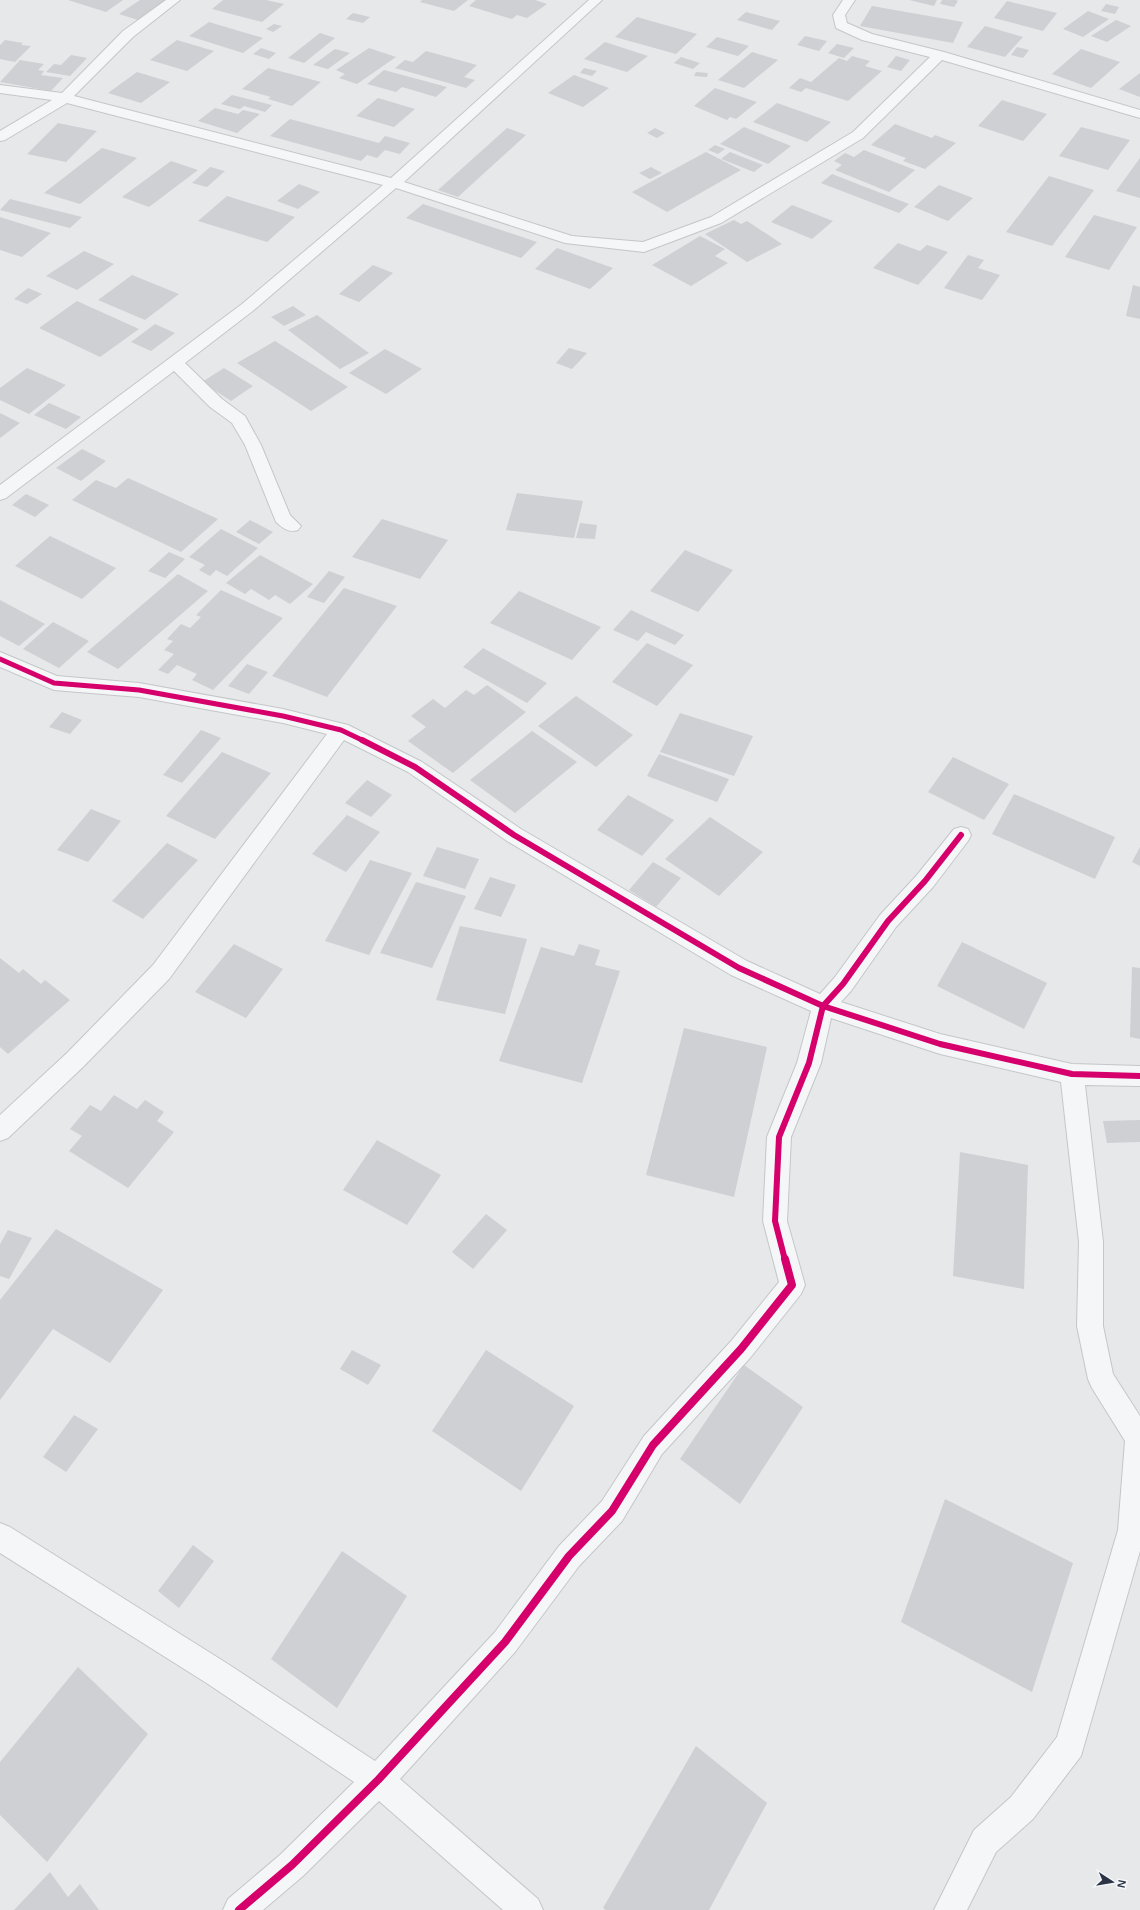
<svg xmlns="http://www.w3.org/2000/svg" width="1140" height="1910" font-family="Helvetica,sans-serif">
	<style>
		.building { fill: #ced0d3 }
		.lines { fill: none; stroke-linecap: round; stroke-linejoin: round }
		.minor-casing { stroke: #c4c6c8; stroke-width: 2 }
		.minor { fill: #f5f6f7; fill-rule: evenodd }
		.cycleway-far2-casing { stroke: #f4f6f9; stroke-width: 7 }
		.cycleway-far1-casing { stroke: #f4f6f9; stroke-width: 8 }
		.cycleway-casing { stroke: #f4f6f9; stroke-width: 10 }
		.cycleway-far2 { stroke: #d6006c; stroke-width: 5 }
		.cycleway-far1 { stroke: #d6006c; stroke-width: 6 }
		.cycleway { stroke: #d6006c; stroke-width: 8 }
	</style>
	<rect width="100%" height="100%" fill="#e6e8ea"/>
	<path class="building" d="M68 0H123L106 12Z
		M140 0H166L138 20 119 14Z
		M223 0H266L284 4 262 22 212 9Z
		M422 0H468L454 11 420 2Z
		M476 0H535L547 4 527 18 517 15 512 19 469 6Z
		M909 0H937L934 6Z
		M942 0H956L958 1 954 7 940 4Z
		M1007 1 1057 13 1043 31 994 18Z
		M1106 4 1119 7 1115 14 1101 11Z
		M872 6 963 22 953 43 860 26Z
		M1088 11 1109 19 1083 37 1063 29Z
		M746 12 780 21 772 30 737 20Z
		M353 13 370 17 363 23 346 19Z
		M637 17 697 34 676 54 615 37Z
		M1116 20 1131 26 1107 42 1091 36Z
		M209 22 263 38 243 53 189 36Z
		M274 24 282 26 273 32 266 29Z
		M985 26 1023 37 1005 57 967 47Z
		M320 33 335 38 304 63 288 58Z
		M805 36 827 41 819 51 797 45Z
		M717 37 749 46 738 56 706 47Z
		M5 40 23 43 21 45 31 46 15 62 0 59V45Z
		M177 40 214 51 187 71 150 60Z
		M605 42 648 56 627 72 584 59Z
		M837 44 854 48 844 58 828 53Z
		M1017 47 1029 50 1023 58 1011 55Z
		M261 48 276 53 269 59 253 54Z
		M369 48 396 57 357 84 339 78 345 74 336 70Z
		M335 49 350 53 328 69 313 65Z
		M1081 49 1120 62 1091 88 1052 74Z
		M426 51 477 65 464 77 475 80 466 88 395 68 405 60 413 62Z
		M752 52 778 60 744 88 718 80Z
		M71 55 87 58 70 76 46 72 54 64 61 65Z
		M852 56 870 61 865 66 882 71 848 101 806 88 801 92 789 88 800 78 811 82 839 58 847 61Z
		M896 56 910 60 901 71 887 67Z
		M681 57 700 63 693 69 674 63Z
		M20 60 44 64 38 70 44 71 41 75 63 78 51 91 0 82Z
		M268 68 321 82 292 106 268 99 271 97 242 89Z
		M584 68 597 71 592 76 580 73Z
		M384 70 447 87 436 97 402 87 396 92 367 84Z
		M137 72 170 82 141 103 108 93Z
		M696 72 708 73 707 77 694 76Z
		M1140 73V97L1119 89Z
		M574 75 609 88 583 107 548 93Z
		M715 88 757 102 736 119 730 117 727 120 694 106Z
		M232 95 272 105 265 112 244 106 240 109 221 104Z
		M378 98 415 109 394 127 356 116Z
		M1002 100 1047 114 1023 141 978 126Z
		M777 103 831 122 807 142 753 122Z
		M215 108 238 114 243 110 260 114 237 133 198 121Z
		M290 119 379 143 385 136 410 143 400 154 385 150 377 158 367 155 361 161 270 136Z
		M58 123 97 131 66 162 27 154Z
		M895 124 932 138 935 135 956 143 925 169 903 161 906 158 871 145Z
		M744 127 791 146 768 164 720 144Z
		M1081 127 1130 140 1108 170 1059 156Z
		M507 128 526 135 458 197 438 190Z
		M655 128 665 133 657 138 647 133Z
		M715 145 725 149 718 154 708 150Z
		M102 148 137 158 80 204 44 193Z
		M864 150 915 170 889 192 835 170 842 165 834 161 845 153 854 157Z
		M706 152 741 170 667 212 632 192Z
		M730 152 763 165 754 172 721 159Z
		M1140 158V198L1116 191Z
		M171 161 198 170 149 207 122 197Z
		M210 167 225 171 207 187 192 183Z
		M651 167 662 173 650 179 639 173Z
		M832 174 909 204 899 213 821 183Z
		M1049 176 1094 190 1052 246 1006 232Z
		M299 184 320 192 298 209 277 201Z
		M939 185 973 198 948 221 914 207Z
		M227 196 295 217 267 242 198 221Z
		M10 199 82 217 70 228 0 210Z
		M423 204 537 242 521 258 406 218Z
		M792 205 833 221 812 239 771 222Z
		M1094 215 1137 227 1109 270 1065 257Z
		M0 217 51 233 22 257 0 250Z
		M734 220 741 224 747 221 782 244 747 262 705 234Z
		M700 236 725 249 715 256 728 263 691 286 652 265Z
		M898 243 920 251 927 245 948 252 918 285 873 268Z
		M557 248 613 268 590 289 535 269Z
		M84 251 114 264 77 290 46 276Z
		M968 255 984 260 978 268 1000 275 982 300 944 288Z
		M373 265 393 273 359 302 339 294Z
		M132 275 179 294 145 320 98 300Z
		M1133 285 1140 287V319L1126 316Z
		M28 288 42 294 27 304 14 299Z
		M77 301 139 329 100 357 39 328Z
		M293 306 306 315 284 326 271 317Z
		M317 315 369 353 340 369 288 330Z
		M155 324 175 333 151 351 131 342Z
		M275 341 348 387 311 411 237 363Z
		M569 348 587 353 572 369 556 363Z
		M385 349 422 369 386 394 349 373Z
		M27 368 66 385 29 414 0 400V388Z
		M224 368 253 386 231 401 202 382Z
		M49 403 81 417 66 429 34 415Z
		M0 413 20 423 0 438Z
		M82 449 106 461 81 481 56 468Z
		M128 478 218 519 181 552 72 500 96 480 116 488Z
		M517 493 583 501 574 538 506 530Z
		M26 494 49 505 35 517 12 505Z
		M382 519 448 540 420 579 352 557Z
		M250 520 273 532 259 544 236 532Z
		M580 523 597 525 595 539 576 538Z
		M221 529 258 548 227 576 216 570 210 576 199 570 205 565 189 557Z
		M50 536 116 568 82 599 15 566Z
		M685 550 733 570 698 612 650 591Z
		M169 552 185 559 165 578 148 571Z
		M260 555 313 584 290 604 275 595 269 600 251 589 245 594 226 583Z
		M329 571 345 577 324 603 307 597Z
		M178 574 208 591 118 669 87 652Z
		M344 588 397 606 327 697 272 676Z
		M221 590 283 618 213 690 192 680 197 674 177 665 168 674 158 670 174 654 164 650 173 641 167 639 181 624 190 628 201 617 196 615Z
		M519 591 601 627 572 660 490 623Z
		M0 600 45 624 19 646 0 636Z
		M631 610 684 635 675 645 646 632 638 641 613 630Z
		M53 622 89 641 59 668 23 649Z
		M647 643 693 665 657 706 612 682Z
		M483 648 547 683 527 703 463 667Z
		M247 664 268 672 249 694 228 686Z
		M487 685 526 712 453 773 408 741 426 727 411 716 433 699 445 708 466 690 474 695Z
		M576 696 633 735 596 767 538 726Z
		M62 712 82 720 70 734 49 727Z
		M680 713 753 736 734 776 660 752Z
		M201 730 221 738 182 783 163 775Z
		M532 731 577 762 515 813 470 780Z
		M222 752 271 773 215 839 166 816Z
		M659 754 729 779 717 802 647 776Z
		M953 757 1009 784 984 820 928 792Z
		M367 780 392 795 371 817 345 803Z
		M1014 794 1115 837 1095 879 992 834Z
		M628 795 674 820 642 856 597 830Z
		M91 809 121 821 88 862 57 850Z
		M347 815 380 832 346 872 312 854Z
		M710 817 763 852 719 896 665 859Z
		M167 843 198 860 143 919 112 901Z
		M437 847 479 859 465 889 423 876Z
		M1140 847V866L1132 862Z
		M370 860 412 873 369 955 325 941Z
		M653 862 681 878 656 907 629 890Z
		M490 877 516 885 501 917 474 909Z
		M416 882 466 896 432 968 380 953Z
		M460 926 527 939 505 1014 436 1000Z
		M962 942 1047 983 1024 1029 937 986Z
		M234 944 283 969 246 1018 195 992Z
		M579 944 600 950 595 965 620 971 582 1083 499 1061 541 947 574 956Z
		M0 958 19 973 23 969 41 984 45 980 70 1000 8 1054 0 1047Z
		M1132 967 1140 968V1039L1130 1037Z
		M684 1028 767 1047 734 1197 646 1175Z
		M114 1095 137 1109 145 1100 164 1112 157 1121 174 1132 128 1188 69 1151 82 1136 70 1129 90 1105 101 1111Z
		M1140 1120V1142L1107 1143 1103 1121Z
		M377 1140 441 1175 407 1225 343 1190Z
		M960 1152 1028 1165 1024 1289 953 1276Z
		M486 1214 507 1230 473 1269 452 1252Z
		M56 1229 163 1290 110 1363 53 1329 0 1400V1300Z
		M8 1230 32 1238 9 1279 0 1276V1244Z
		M352 1350 381 1365 368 1385 340 1369Z
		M486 1350 574 1406 521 1491 432 1431Z
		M744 1365 803 1407 740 1504 680 1459Z
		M74 1415 98 1429 66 1472 43 1457Z
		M945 1499 1073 1563 1032 1692 901 1622Z
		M193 1545 214 1561 179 1608 158 1591Z
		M342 1551 407 1596 337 1708 271 1659Z
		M78 1667 148 1734 47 1862 0 1815V1762Z
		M696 1746 767 1803 709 1910H606L603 1908Z
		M50 1872 68 1897 80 1884 99 1910H14Z"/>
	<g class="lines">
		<defs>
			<path id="minor" d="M166 0H180L133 37 74 96 391 178 589 0H602L404 182 572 236 643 242 711 217 853 132 930 57 862 40 836 28 833 15 843 0H855L845 15 847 23 872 34 944 52 1140 110V118L942 60 863 138 721 223 644 252 565 243 396 188 254 310 185 363 222 399 245 416 261 445 290 515 301 526 298 530C288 533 283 528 276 522L245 445 232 423 210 407 174 371 6 498 0 500V485L242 304 383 185 67 103 5 140 0 141V131L52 100 0 93V85L62 93 123 31Z
				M0 652 57 676 139 683 283 709 348 725 422 762 521 829 747 961 820 994 835 977 880 915 917 875 954 829 961 827 968 829 971 835 968 841 933 887 896 927 851 991 841 1002 940 1034 1072 1064 1140 1066V1086L1085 1085 1103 1242V1326L1113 1374 1140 1416V1551L1081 1756 1033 1819 996 1852 967 1910H934L974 1830 1011 1797 1057 1737 1118 1530 1125 1441 1092 1388 1088 1379 1077 1326 1079 1242 1061 1082 940 1054 831 1018 821 1063 791 1137 787 1221 805 1285 801 1294 750 1358 662 1454 622 1521 579 1566 515 1652 400 1779 538 1899 543 1910H503L379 1801 303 1876 263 1910H223L228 1899 281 1854 354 1782 208 1684 0 1553V1523L10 1527 228 1664 375 1761 495 1632 559 1546 602 1501 644 1436 732 1340 779 1282 763 1221 767 1137 797 1063 811 1011 731 975 507 841 408 772 344 740 169 979 83 1067 8 1138 0 1141V1115L67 1053 153 965 327 734 283 723 139 697 54 690 0 667Z"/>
		</defs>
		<use href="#minor" class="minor-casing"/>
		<use href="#minor" class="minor"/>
		<defs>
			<path id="cycleway-far2" d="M0 659 54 683 139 690 283 716 341 730 364 741"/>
			<path id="cycleway-far1" d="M362 740 415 767 514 835 739 968 823 1006 940 1044 1072 1074 1140 1076
				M785 1260 775 1221 779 1137 809 1063 823 1006 843 984 888 921 925 881 961 835"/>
			<path id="cycleway" d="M239 1910 292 1865 378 1780 505 1642 569 1556 612 1511 653 1445 741 1349 792 1285 785 1259"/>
		</defs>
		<use href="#cycleway-far2" class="cycleway-far2-casing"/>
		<use href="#cycleway-far1" class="cycleway-far1-casing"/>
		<use href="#cycleway" class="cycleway-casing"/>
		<use href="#cycleway-far2" class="cycleway-far2"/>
		<use href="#cycleway-far1" class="cycleway-far1"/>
		<use href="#cycleway" class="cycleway"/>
	</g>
	<g transform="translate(1112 1882) rotate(102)" stroke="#f4f6f9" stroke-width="3" paint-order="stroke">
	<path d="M0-3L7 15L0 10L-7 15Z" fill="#2b3445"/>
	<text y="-6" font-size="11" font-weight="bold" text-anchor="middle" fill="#2b3445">N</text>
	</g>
</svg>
